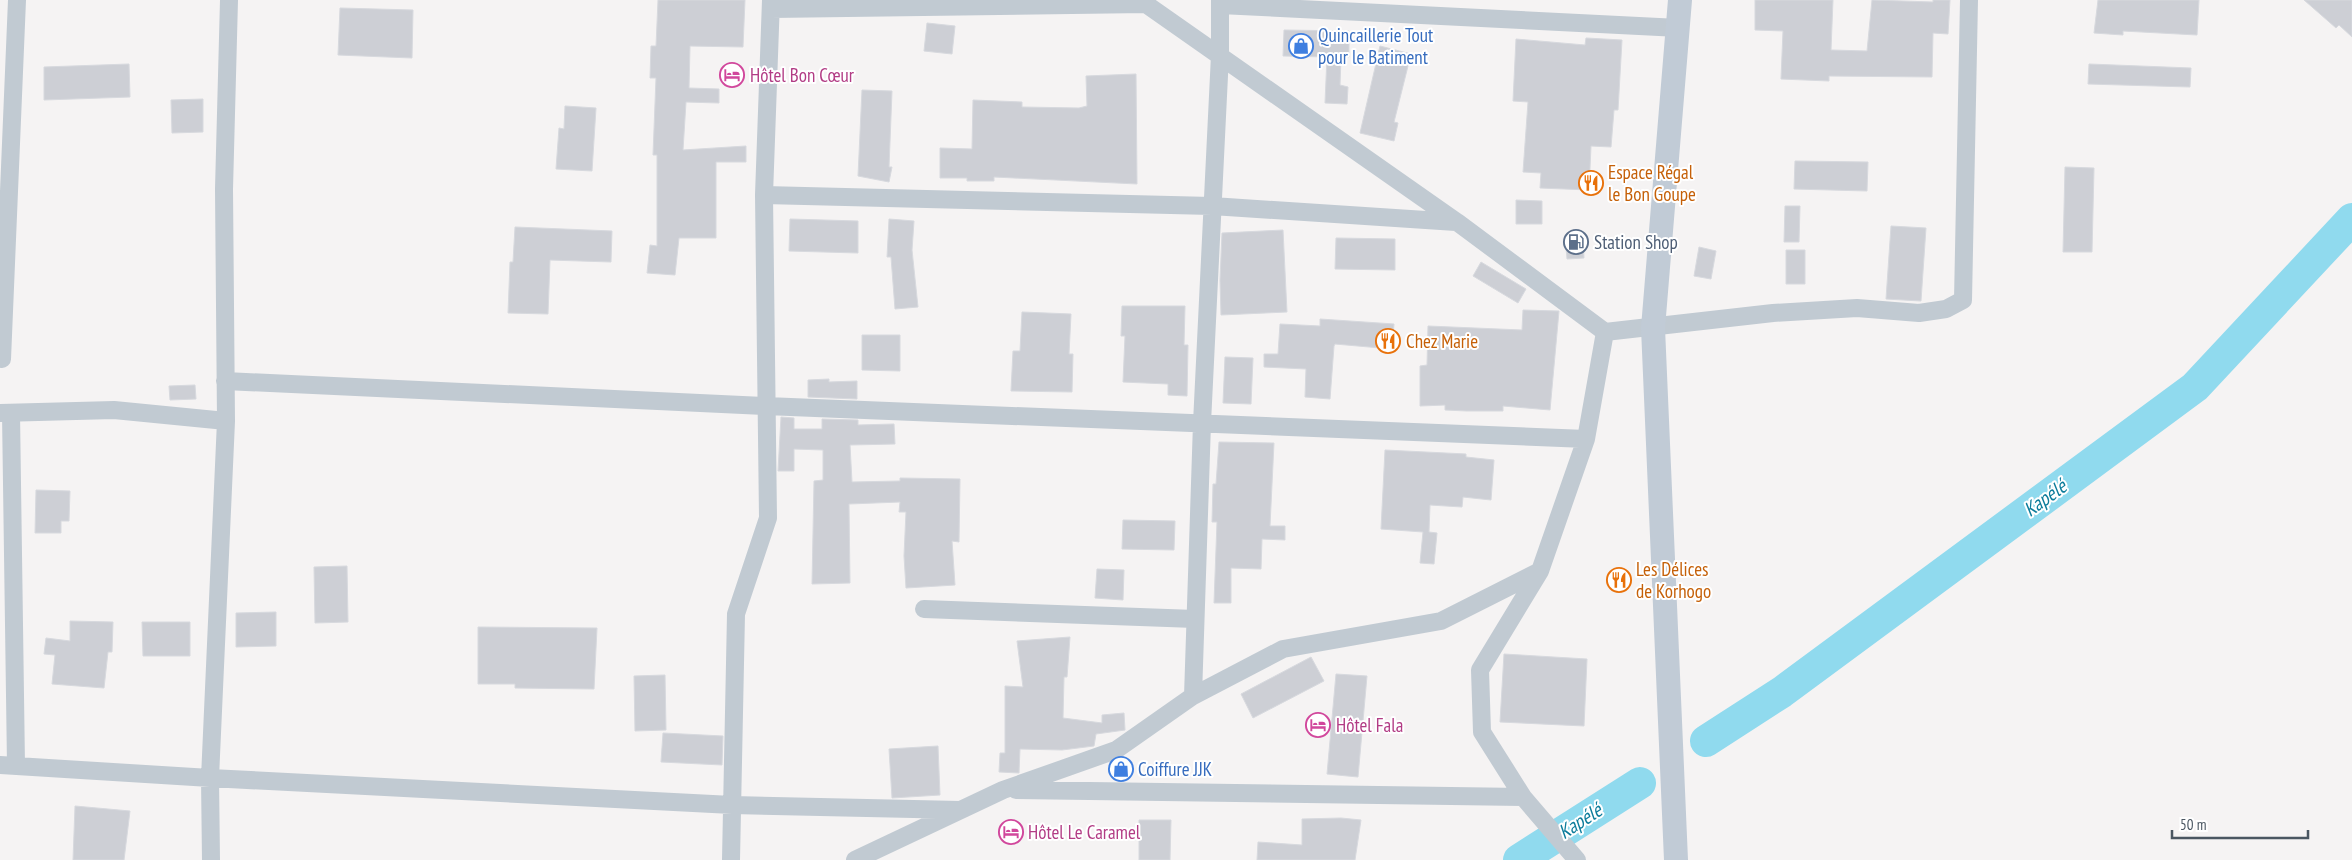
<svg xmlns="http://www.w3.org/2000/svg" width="2352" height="860" font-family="'PT Sans Narrow',sans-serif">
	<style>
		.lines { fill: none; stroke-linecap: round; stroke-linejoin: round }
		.river { stroke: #90daee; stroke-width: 32 }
		.building { fill: #cdcfd5; stroke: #d7d9de }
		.street { stroke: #c1cad2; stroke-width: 18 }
		.secondary { stroke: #c1cbd6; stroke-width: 24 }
		.labels { text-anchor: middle; stroke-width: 4; stroke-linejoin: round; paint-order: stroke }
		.shop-label { font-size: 19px; fill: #366cbe; stroke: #fff; text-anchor: start }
		.hotel-label { font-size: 19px; fill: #b23c85; stroke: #fff; text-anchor: start }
		.food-label { font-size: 19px; fill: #c56008; stroke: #fff; text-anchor: start }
		.service-label { font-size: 19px; fill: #4e5e75; stroke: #fff; text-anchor: start }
		.water-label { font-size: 20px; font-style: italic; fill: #0c7c9b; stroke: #fff }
	</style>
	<rect width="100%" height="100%" fill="#f5f3f3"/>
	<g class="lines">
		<path class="river" d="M1706 741 1782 692 2195 387 2352 219
			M1519 860 1640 783"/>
	</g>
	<path class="building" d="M658 0H745L743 47 690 46 689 88 719 89V103L686 102 683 150 746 146V162H716V238H679L675 275 647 273 650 245 657 246V155H653L656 78H650L651 46H656Z
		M1755 0H1833L1831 50 1867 51 1872 0 1933 2V0H1950L1948 34 1933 33 1932 77 1829 76V81L1781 79 1783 31 1755 30Z
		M2098 0H2199L2197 35 2123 31V35L2094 33Z
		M2304 0H2352V37L2339 25 2336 28Z
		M340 8 413 10 412 58 338 55Z
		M927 23 955 26 952 54 924 51Z
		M1284 30 1349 31V57H1341L1340 85 1348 87 1347 104 1325 103 1327 57 1283 56Z
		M1586 38 1622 40 1618 110H1614L1611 147 1591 146 1589 190 1540 188 1541 173 1523 172 1528 102 1513 101 1516 39 1585 45Z
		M1380 46 1411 54 1394 122 1398 123 1394 141 1360 133Z
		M129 64 130 97 44 100V67Z
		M2089 64 2191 68 2190 87 2088 84Z
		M1136 74 1137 184 994 177V181H967V178H940V148L972 149 973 100 1022 102V107L1079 108 1087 106 1086 76Z
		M862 90 892 91 889 167H892L889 182 858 176Z
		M203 99V132L172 133 171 100Z
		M565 106 596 108 592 171 556 169 559 128 564 129Z
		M1795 161 1868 162 1867 191 1794 189Z
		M2065 167 2094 168 2092 252H2063Z
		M1516 200 1542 201V224H1516Z
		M1785 206H1800L1799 242H1784Z
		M790 219 858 221V253L789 251Z
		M889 219 914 221 912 250 918 307 895 309 891 257H887Z
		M1891 226 1926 228 1921 301 1886 299Z
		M515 227 612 231 611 262 550 260 548 314 508 313 510 262H513Z
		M1283 230 1287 312 1221 315 1220 280 1222 233Z
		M1583 236 1584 258 1567 259 1565 237Z
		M1336 238 1395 239V270L1335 269Z
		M1699 247 1716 251 1711 279 1694 276Z
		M1786 250H1805V284H1786Z
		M1481 262 1526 289 1518 303 1473 276Z
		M1122 306H1185L1184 345H1188L1187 396 1168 395V384L1123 382 1125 336H1121Z
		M1523 310 1559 311 1550 410 1503 406V411H1467L1445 410V405L1420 406V366L1427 365 1428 326 1522 330Z
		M1022 312 1071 314 1069 354H1073L1072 392 1011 391 1013 351H1020Z
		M1320 319 1394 324 1392 349 1335 344 1334 346 1330 399 1305 397 1306 369 1264 367V354H1278L1280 324 1320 326Z
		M862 335H900V371L862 370Z
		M1225 357 1253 358 1251 404 1223 403Z
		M829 379V382L857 381V399L808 397V380Z
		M195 385 196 399 170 400 169 386Z
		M781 417 794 418V429H822V419L858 420V425L894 424 895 444 850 445 852 482 900 481V478L960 479 959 542 952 541 955 585 906 588 904 556 906 512H899L900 502 849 504 850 583 812 584 814 481 823 480V450L794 449V471H778Z
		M1219 442 1274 443 1270 526H1285V540L1262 539 1261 569 1231 568V603H1214L1217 522H1212L1213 484H1216Z
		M1385 450 1466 454V457L1494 460 1491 500 1463 497 1462 507 1430 505 1429 532 1437 533 1434 564 1420 563 1423 532 1381 529Z
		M36 490 70 491 69 521H61V533H35Z
		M1123 520 1175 521 1174 550 1122 549Z
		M347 566 348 622 315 623 314 567Z
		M1097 569 1124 570 1123 600 1095 598Z
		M276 612V646L236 647V613Z
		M70 621 113 622 112 652H108L104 688 52 684 55 655 44 654 46 638 70 641Z
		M142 622H190V656H143Z
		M478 627 597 628 594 689 515 688V684H478Z
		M1070 637 1067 677H1064L1063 718 1102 723V715L1124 713 1125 730 1096 734 1094 746 1062 750 1020 749 1019 773 999 772 1000 753H1005V686L1023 687 1017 641Z
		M1504 654 1587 659 1584 726 1500 722Z
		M1311 657 1324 681 1253 718 1241 694Z
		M1336 674 1367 676 1358 777 1327 774Z
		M665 675 666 730 635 731 634 676Z
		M663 733 723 736 722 765 661 762Z
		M938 746 940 795 892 798 889 749Z
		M75 806 130 811 124 860H73Z
		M1341 818 1361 820 1355 860H1257L1258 842 1302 845V819Z
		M1139 820H1171L1170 860H1139Z"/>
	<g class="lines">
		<path class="street" d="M1140 0 1457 222 1605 332 1773 313 1857 308 1919 313 1946 309 1963 300 1969 0
			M1220 5 1679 28
			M771 9 1146 4
			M764 195 1212 206 1456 222
			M2 359 17 0
			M225 381 766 406 1586 439
			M0 413 114 410 226 421
			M11 413 16 765
			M924 609 1195 619
			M1193 696 1202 423 1220 55V0
			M0 765 210 778 732 805 960 810
			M1016 790 1523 797
			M211 860 210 778 226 421 224 189 229 0
			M731 860 736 614 768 518 764 195 771 0
			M855 860 1003 790 1116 750 1193 696 1283 649 1441 621 1540 571
			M1577 860 1523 797 1482 732 1480 670 1540 571 1586 439 1605 332"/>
		<path class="secondary" d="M1676 860 1653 328 1680 0"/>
	</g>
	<defs>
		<symbol id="shop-ring" viewBox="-11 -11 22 22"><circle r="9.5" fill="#fff" stroke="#3f7fe0" stroke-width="1.5"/><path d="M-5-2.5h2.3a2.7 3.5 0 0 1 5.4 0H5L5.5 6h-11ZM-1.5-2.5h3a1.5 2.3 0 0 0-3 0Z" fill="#3f7fe0"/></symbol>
		<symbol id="hotel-ring" viewBox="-11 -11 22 22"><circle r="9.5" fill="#fff" stroke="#d1479c" stroke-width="1.5"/><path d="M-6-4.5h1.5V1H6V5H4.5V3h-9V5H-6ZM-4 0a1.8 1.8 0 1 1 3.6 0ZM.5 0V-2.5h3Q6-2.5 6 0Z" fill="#d1479c"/></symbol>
		<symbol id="restaurant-ring" viewBox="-11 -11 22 22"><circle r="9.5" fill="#fff" stroke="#e8710a" stroke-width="1.5"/><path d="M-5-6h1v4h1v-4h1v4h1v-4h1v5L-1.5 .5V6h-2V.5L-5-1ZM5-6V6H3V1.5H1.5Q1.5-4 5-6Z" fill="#e8710a"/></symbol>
		<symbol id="fuel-ring" viewBox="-11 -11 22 22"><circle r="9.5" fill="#fff" stroke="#5c6f8a" stroke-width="1.5"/><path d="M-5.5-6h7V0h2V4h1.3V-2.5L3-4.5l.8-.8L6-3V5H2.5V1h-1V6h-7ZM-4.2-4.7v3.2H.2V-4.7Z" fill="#5c6f8a"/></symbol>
	</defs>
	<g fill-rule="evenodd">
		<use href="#shop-ring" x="1287" y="32" width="28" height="28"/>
		<use href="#hotel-ring" x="718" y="61" width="28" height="28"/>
		<use href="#restaurant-ring" x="1577" y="169" width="28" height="28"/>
		<use href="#fuel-ring" x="1562" y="228" width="28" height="28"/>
		<use href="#restaurant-ring" x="1374" y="327" width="28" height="28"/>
		<use href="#restaurant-ring" x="1605" y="566" width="28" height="28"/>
		<use href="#hotel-ring" x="1304" y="711" width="28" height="28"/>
		<use href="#shop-ring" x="1107" y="755" width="28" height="28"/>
		<use href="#hotel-ring" x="997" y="818" width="28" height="28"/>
	</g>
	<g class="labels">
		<g class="shop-label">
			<text x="1318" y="42">Quincaillerie Tout<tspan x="1318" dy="22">pour le Batiment</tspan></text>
			<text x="1138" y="776">Coiffure JJK</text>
		</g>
		<g class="hotel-label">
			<text x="750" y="82">Hôtel Bon Cœur</text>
			<text x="1336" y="732">Hôtel Fala</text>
			<text x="1028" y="839">Hôtel Le Caramel</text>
		</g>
		<g class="food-label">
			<text x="1608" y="179">Espace Régal<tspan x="1608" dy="22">le Bon Goupe</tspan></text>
			<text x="1406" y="348">Chez Marie</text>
			<text x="1636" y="576">Les Délices<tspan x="1636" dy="22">de Korhogo</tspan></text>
		</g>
		<g class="service-label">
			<text x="1594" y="249">Station Shop</text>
		</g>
		<g class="water-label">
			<text transform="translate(2045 498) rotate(-36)" y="7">Kapélé</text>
			<text transform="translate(1580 821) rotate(-33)" y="7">Kapélé</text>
		</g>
	</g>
	<path d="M2172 830v8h136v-8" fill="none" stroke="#4a5661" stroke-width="2.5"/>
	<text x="2180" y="830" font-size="15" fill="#4a5661" stroke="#ffffff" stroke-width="4" paint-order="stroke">50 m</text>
</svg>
